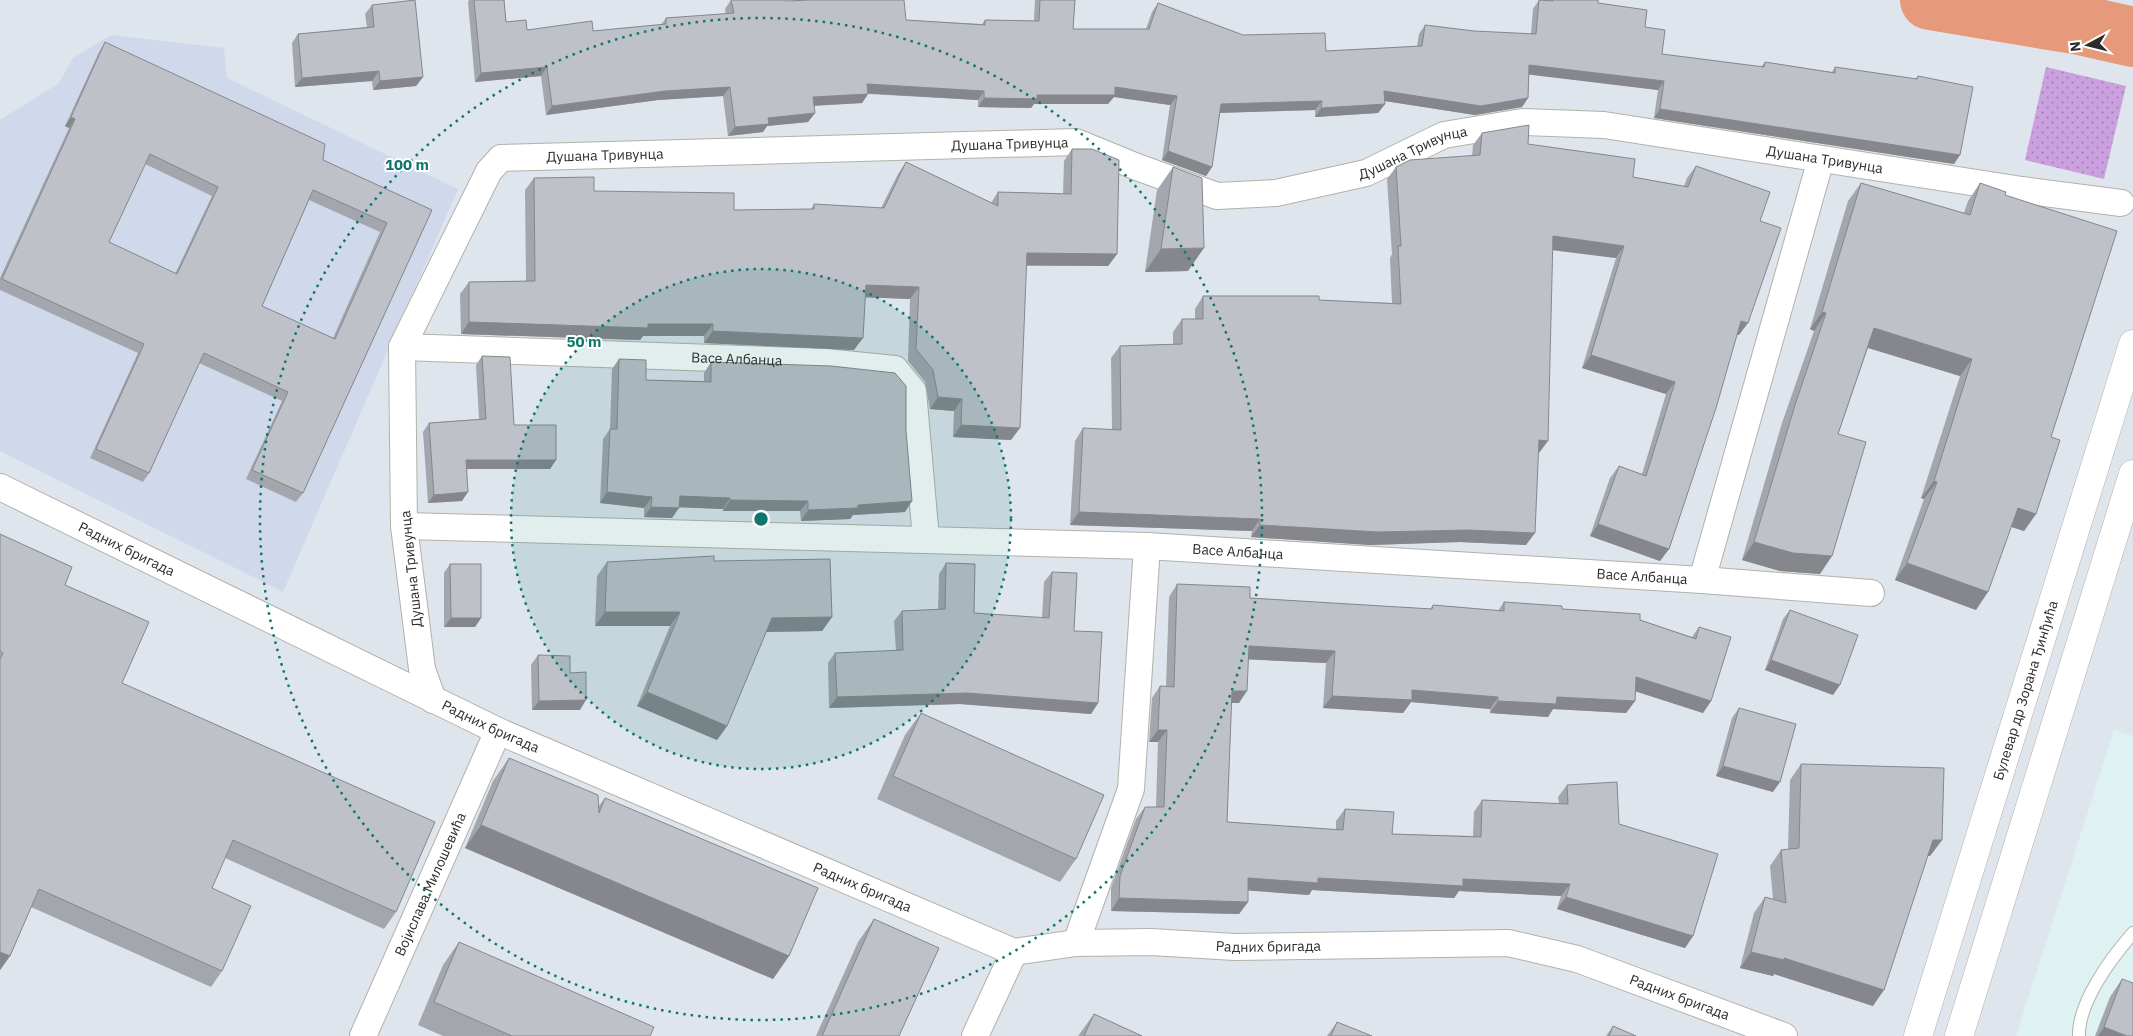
<svg xmlns="http://www.w3.org/2000/svg" width="2133" height="1036" font-family="'IBM Plex Sans',sans-serif">
	<style>
		.education { fill: #d0d9ec }
		.medical { fill: #ddf2f1 }
		.grass { fill: url(#grass-dots) }
		.lines { fill: none; stroke-linecap: round; stroke-linejoin: round }
		.river { stroke: #e6997b; stroke-width: 60 }
		.lane-casing { stroke: #b3b1a9; stroke-width: 14 }
		.street-casing { stroke: #b3b1a9; stroke-width: 28 }
		.secondary-casing { stroke: #b3b1a9; stroke-width: 29 }
		.lane { stroke: #fff; stroke-width: 12 }
		.street { stroke: #fff; stroke-width: 26 }
		.secondary { stroke: #fff; stroke-width: 28 }
		.wall { fill: #a3a6ac; fill-rule: evenodd }
		.shaded-wall { fill: #85878c }
		.building { fill: #bec1c8; stroke: #85878c; fill-rule: evenodd }
		.ring { fill: none; stroke: #0f766e; stroke-width: 2.5; stroke-dasharray: 2.5 5 }
		.labels { text-anchor: middle; stroke-width: 4; stroke-linejoin: round; paint-order: stroke }
		.street-label { font-size: 14px; fill: #2c2c2c; stroke: #fff }
		.centre { fill: #0f766e; stroke: #fff; stroke-width: 2.5 }
		.ring-label { font-size: 15px; text-anchor: middle; font-weight: bold; fill: #0f766e; stroke: #fff; stroke-width: 4; stroke-linejoin: round; paint-order: stroke }
	</style>
	<defs>
		<pattern id="grass-dots" width="8" height="8" patternUnits="userSpaceOnUse" patternTransform="scale(1.25)"><rect width="8" height="8" fill="#caa0de"/><path d="M2 2h.1M6 6h.1" fill="none" stroke="#a483b4" stroke-width="1.8" stroke-linecap="round"/></pattern>
	</defs>
	<rect width="100%" height="100%" fill="#dfe5ec"/>
	<path class="education" d="M111 35 224 48 227 78 458 189 283 592 0 451V120L59 83 73 58Z"/>
	<path class="medical" d="M2114 730 2133 736V1036H2016Z"/>
	<path class="grass" d="M2046 67 2126 86 2104 179 2025 160Z"/>
	<g class="lines">
		<path class="river" d="M1930 0 2080 25 2133 37"/>
		<defs>
			<path id="lane" d="M2079 1036C2078 1002 2112 957 2133 933"/>
			<g id="street">
				<path id="s1" d="M402 347 825 362 895 369 913 391 926 539"/>
				<path id="s2" d="M0 487 498 731 1014 952 1076 943 1151 942 1235 947 1508 943 1577 959 1784 1036"/>
				<path d="M404 526 1147 546 1131 789 1076 943"/>
				<path id="s3" d="M1147 546 1702 580 1821 159"/>
				<path d="M1702 580 1871 593"/>
				<path id="s4" d="M433 700 422 669 404 526 402 347 489 171 501 158 1076 142 1137 167 1217 196 1276 193 1366 173 1444 135 1522 122 1604 125 2022 190 2121 203"/>
				<path id="s5" d="M363 1036 498 731"/>
				<path d="M975 1036 1014 952"/>
			</g>
			<g id="secondary">
				<path id="s6" d="M1918 1036 2133 344"/>
				<path d="M1959 1036 2133 474"/>
			</g>
		</defs>
		<use href="#lane" class="lane-casing"/>
		<use href="#street" class="street-casing"/>
		<use href="#secondary" class="secondary-casing"/>
		<use href="#lane" class="lane"/>
		<use href="#street" class="street"/>
		<use href="#secondary" class="secondary"/>
	</g>
	<path class="wall" d="M469 0H504L506 22 527 30 593 31 661 25 666 18 726 14 725 9 731 0 786 1 906 20 982 24 985 20 1034 21 1035 0H1075L1073 29H1146L1152 12 1158 3 1243 35 1326 51 1417 46 1419 34 1425 25 1474 31 1531 34 1533 9 1539 0 1549 1 1550 0H1598V3L1645 27 1662 54 1761 67 1765 62 1832 72 1835 67 1915 79 1918 76 1954 164 1654 118 1658 90 1529 74 1528 98 1522 107 1475 115 1385 101V104L1378 113 1315 117V110L1220 113 1212 167 1206 176 1162 160 1170 105 1114 97 1108 104H1034L1031 108 978 107V100L868 94 862 103 814 106 815 113 808 122 767 126 763 132 728 136 723 96 658 100 546 115 541 76 475 82 468 2Z
		M372 5 423 77 416 86 373 90 372 81 295 87 292 43 298 34 367 27 365 14Z
		M105 42 323 160 432 210 303 493 296 502 246 479 282 401 199 363 149 473 143 482 90 458 138 353 0 290V278L69 128 65 126 99 52ZM145 164 212 196 175 274 109 242ZM309 200 380 232 333 338 262 306Z
		M1482 133 1528 144 1633 177 1684 186 1687 178 1696 166 1760 221 1739 335H1737L1669 549 1660 561 1590 536 1610 478 1619 466 1642 474 1666 394 1582 368 1616 258 1552 250 1539 453H1538L1526 545 1460 542 1370 545 1251 537 1252 531 1070 525 1075 441 1083 428 1112 430 1111 358 1120 346 1173 344V332L1182 319H1195V309L1203 296 1319 300 1392 303 1390 258 1392 254 1387 179 1396 167 1472 156 1473 145Z
		M1072 149 1117 254 1108 266H1026L1011 440 953 437 954 411 930 409 925 382 908 361 910 299 865 297 854 350 704 343V336H643L640 340 461 334 460 294 469 282 526 281 525 190 534 178 594 191 734 210 811 209 814 204 881 208 898 174 906 162 991 203 998 192 1063 194 1064 161Z
		M1173 167 1188 271 1145 272 1157 190Z
		M1861 183 1964 213 1968 201 1980 183 2005 195 2051 437 2036 514 2024 531 2011 527 1976 610 1895 580 1924 499 1921 498 1960 376 1868 348 1838 434 1820 574 1780 571 1742 560 1782 423 1814 331 1810 329 1848 201Z
		M482 356 514 425 556 460 550 469H467L462 501 428 503 423 432 429 423 479 419 476 365Z
		M619 359 646 380 704 381V373L711 362 905 512 853 515 850 519 801 521 800 511H723V509L679 507 672 518 644 517V508L600 503 603 439 610 429 612 369Z
		M0 534 65 585 122 683 396 912 384 929 225 858 212 888 222 971 211 987 31 907 10 956 0 970Z
		M714 561 832 617 822 631 766 632 727 726 717 740 637 706 670 626H595L597 576 607 562Z
		M946 563 974 613 1042 618 1044 582 1052 572 1074 631 1098 703 1091 714 960 704 829 708 828 663 835 653 896 651 894 621 902 611 938 610 939 574Z
		M450 564 481 618 475 627H444V573Z
		M1177 584 1250 598 1430 609 1433 605 1498 611 1504 602 1562 609 1640 620 1692 637 1699 627 1711 701 1703 713 1636 691 1635 701 1626 713 1553 709 1548 717 1490 713V709L1411 702 1403 713 1323 708 1326 663 1248 659 1239 703H1231L1227 822 1336 830V821L1345 809 1392 834 1473 836 1474 812 1482 800 1559 804 1558 797 1567 785 1619 824 1693 936 1685 948 1557 909 1561 896 1459 891 1454 898 1312 890 1309 895 1248 890V902L1239 914 1111 911V888L1136 819 1145 807H1156L1158 742H1149L1152 698 1160 686H1166L1169 597Z
		M1790 610 1833 695 1765 670 1783 619Z
		M538 655 570 673 580 710H532L531 665Z
		M1739 708 1773 792 1716 776 1732 718Z
		M921 713 1076 859 1060 882 877 799 905 735Z
		M509 758 598 807 605 798 789 956 773 979 465 848 493 781Z
		M1801 764 1942 840 1930 856H1927L1873 1006 1774 974 1773 976 1740 968 1754 913 1765 897 1773 899 1770 866 1781 850 1788 849 1790 780Z
		M874 919 899 1036H816L858 942Z
		M459 942 650 1036H443L418 1025 443 965Z
		M2122 979 2133 1036H2095L2110 997Z
		M1094 1014 1142 1036H1078Z
		M1337 1022 1372 1036H1327Z
		M1613 1026 1636 1036H1606Z"/>
	<path class="shaded-wall" d="M1529 65 1664 81 1658 90 1523 74Z
		M547 67 541 76 475 82 481 73Z
		M379 71 372 81 295 87 302 78Z
		M423 77 416 86 373 90 380 81Z
		M867 84 984 91 978 100 861 93Z
		M730 87 723 96 658 100 546 115 552 106 665 91Z
		M1115 87 1177 96 1170 105 1114 97 1108 104H1034L1031 108 978 107 984 98 1037 95Z
		M1384 91 1528 98 1522 107 1475 115 1378 100Z
		M868 94 862 103 807 106 813 97Z
		M1322 101 1315 110 1215 113 1221 104Z
		M1385 104 1378 113 1315 117 1321 108Z
		M1660 109 1960 155 1954 164 1654 118Z
		M815 113 808 122 767 126 763 132 728 136 735 127 768 118Z
		M71 117 75 119 69 128 65 126Z
		M1168 151 1212 167 1206 176 1162 160Z
		M1553 236 1624 246 1616 258 1544 249Z
		M1204 248 1188 271 1145 272 1161 249Z
		M1027 253 1117 254 1108 266 1018 265Z
		M866 285 919 287 910 299 857 297Z
		M1822 312 1826 313 1814 331 1810 329Z
		M1741 321 1748 323 1739 335 1733 333Z
		M469 322 648 324H713L704 336H643L640 340 461 334Z
		M1874 328 1972 359 1960 376 1862 346Z
		M713 331 863 338 854 350 704 343Z
		M1591 355 1675 382 1666 394 1582 368Z
		M938 397 962 399 954 411 930 409Z
		M961 425 1020 428 1011 440 953 437Z
		M1539 440 1548 441 1539 453H1530Z
		M466 460H556L550 469H460Z
		M1934 481 1937 482 1924 499 1921 498Z
		M468 492 462 501 428 503 434 495Z
		M607 492 652 497 644 508 600 503Z
		M680 496 730 498 723 509 672 507Z
		M730 500 808 501 800 511H723Z
		M912 501 905 512 853 515 850 519 801 521 808 510 858 505Z
		M651 507 679 508 672 518 644 517Z
		M2018 508 2036 514 2024 531 2006 525Z
		M1079 512 1260 519 1252 531 1070 525Z
		M1598 524 1669 549 1660 561 1590 536Z
		M1260 525 1468 530 1535 533 1526 545 1460 542 1370 545 1251 537Z
		M1754 542 1832 556 1820 574 1780 571 1742 560Z
		M1907 563 1988 592 1976 610 1895 580Z
		M605 612H680L670 626H595Z
		M832 617 822 631 762 632 772 618Z
		M451 618H481L475 627H444Z
		M1249 646 1335 651 1326 663 1240 659Z
		M1771 660 1840 685 1833 695 1765 670Z
		M1636 677 1711 701 1703 713 1628 689Z
		M1412 690 1498 697 1490 709 1411 702 1403 713 1323 708 1332 696Z
		M1232 691H1247L1239 703H1223Z
		M647 692 727 726 717 740 637 706Z
		M967 693 1098 703 1091 714 960 704 829 708 837 697Z
		M1557 697 1635 701 1626 713 1553 709 1548 717 1490 713 1498 701Z
		M586 700 580 710H532L539 701Z
		M1158 730H1167L1158 742H1149Z
		M1723 766 1780 782 1773 792 1716 776Z
		M481 825 789 956 773 979 465 848Z
		M1933 840H1942L1930 856H1922Z
		M1248 878 1463 879 1570 884 1561 896 1459 891 1454 898 1312 890 1309 895 1240 890Z
		M1566 897 1693 936 1685 948 1557 909Z
		M1119 898 1248 902 1239 914 1111 911Z
		M0 952 10 956 0 970Z
		M1751 952 1784 958 1884 990 1873 1006 1774 974 1773 976 1740 968Z
		M2104 1027 2127 1036H2098Z"/>
	<path class="building" d="M415 0 423 77 380 81 379 71 302 78 298 34 374 27 372 5Z
		M474 0H504L506 22 526 20 527 30 592 21 593 31 666 24V18L734 13 731 0H786V1L811 0H904L906 20 985 25V20L1039 21 1040 0H1075L1073 29H1149L1158 3 1243 35 1325 33 1326 51 1422 46 1425 25 1474 31 1536 34 1539 0 1553 1V0H1598V3L1647 10 1645 27 1665 30 1662 54 1764 67 1765 62 1835 73V67L1917 79 1918 76 1973 87 1960 155 1660 109 1664 81 1529 65 1528 98 1481 106 1384 91 1385 104 1321 108 1322 101 1221 104 1212 167 1168 151 1177 96 1115 87V95H1037V99L984 98V91L867 84 868 94 813 97 815 113 768 118 769 124 735 127 730 87 665 91 552 106 547 67 481 73Z
		M105 42 325 144 323 160 432 210 303 493 252 470 288 392 204 353 149 473 96 449 144 344 2 279 75 119 71 117ZM150 154 218 187 177 274 109 242ZM313 190 387 223 335 339 262 306Z
		M1529 125 1528 144 1635 159 1633 177 1688 187 1696 166 1770 192 1760 221 1781 228 1748 323 1741 321 1716 408 1669 549 1598 524 1619 466 1646 476 1675 382 1591 355 1624 246 1553 236 1548 441 1539 440 1535 533 1468 530 1378 532 1260 525V519L1079 512 1083 428 1121 430 1120 346 1182 344V319H1203V296H1319V300L1401 304 1398 246H1401L1396 167 1410 160 1480 155 1482 133Z
		M1072 149H1092L1119 160 1117 254 1027 253 1020 428 961 425 962 399 938 397 933 370 916 349 919 287 866 285 863 338 713 331V324H648V328L469 322V282L535 281 534 178 594 177V191L734 193V210L814 209V204L884 208 906 162 998 206V192L1071 194Z
		M1173 167 1202 178 1204 248 1161 249Z
		M1861 183 1970 215 1980 183 2006 192 2005 195 2117 231 2051 437 2060 440 2036 514 2018 508 1988 592 1907 563 1937 482 1934 481 1972 359 1874 328 1838 434 1866 442 1832 556 1793 553 1754 542 1795 405 1826 313 1822 312Z
		M482 356 510 357 514 425H556V460H466L468 492 434 495 429 423 486 419Z
		M619 359 646 360V380L711 382V362L831 366 895 373 906 386V431L912 501 858 505V508L808 510V501L730 500V498L680 496 679 508 651 507 652 497 607 492 610 429H617Z
		M0 534 72 567 65 585 149 622 122 683 435 822 396 912 233 840 212 888 251 906 222 971 39 889 10 956 0 952V659L3 653 0 651Z
		M714 556V561L830 559 832 617 772 618 727 726 647 692 680 612H605L607 562Z
		M946 563 975 564 974 613 1049 618 1052 572 1077 573 1074 631 1102 632 1098 703 967 693 837 697 835 653 903 650 902 611 945 609Z
		M450 564H481V618H451Z
		M1177 584 1250 587V598L1432 609 1433 605 1504 611V602L1562 606V609L1640 614V620L1696 639 1699 627 1731 637 1711 701 1636 677 1635 701 1557 697 1556 704 1498 701V697L1412 690V700L1332 696 1335 651 1249 646 1247 691H1232L1227 822 1343 830 1345 809 1394 812 1392 834 1481 837 1482 800 1568 804 1567 785 1617 782 1619 824 1718 854 1693 936 1566 897 1570 884 1463 879V886L1318 878V883L1248 878V902L1119 898 1120 876 1145 807H1164L1167 730H1158L1160 686 1174 687Z
		M1790 610 1858 635 1840 685 1771 660Z
		M538 655 570 656V673L586 672V700L539 701Z
		M1739 708 1796 724 1780 782 1723 766Z
		M921 713 1104 795 1076 859 893 776Z
		M509 758 598 795 599 813 605 798 818 888 789 956 481 825Z
		M1801 764 1944 768 1942 840H1933L1884 990 1784 958V960L1751 952 1765 897 1786 903 1781 850 1799 848Z
		M874 919 939 948 899 1036H822Z
		M459 942 654 1027 650 1036H512L434 1002Z
		M2122 979 2133 983V1036H2127L2104 1027Z
		M1094 1014 1142 1036H1084Z
		M1337 1022 1372 1036H1331Z
		M1613 1026 1636 1036H1609Z"/>
	<circle cx="761" cy="519" r="250" fill="#0f766e" fill-opacity=".12"/>
	<g class="ring">
		<circle cx="761" cy="519" r="250"/>
		<circle cx="761" cy="519" r="501"/>
	</g>
	<g class="labels">
		<g class="street-label">
			<text dy="5" stroke="none"><textPath href="#s4" startOffset="1079">Душана Тривунца</textPath></text>
			<text dy="5" stroke="none"><textPath href="#s4" startOffset="1499">Душана Тривунца</textPath></text>
			<text dy="5" stroke="none"><textPath href="#s4" startOffset="674">Душана Тривунца</textPath></text>
			<text dy="5" stroke="none"><textPath href="#s4" startOffset="1919">Душана Тривунца</textPath></text>
			<text dy="5" stroke="none"><textPath href="#s1" startOffset="335">Васе Албанца</textPath></text>
			<text dy="5" stroke="none"><textPath href="#s2" startOffset="141">Радних бригада</textPath></text>
			<text dy="5" stroke="none"><textPath href="#s3" startOffset="91">Васе Албанца</textPath></text>
			<text transform="translate(411 569) rotate(-96)" y="5">Душана Тривунца</text>
			<text dy="5" stroke="none"><textPath href="#s3" startOffset="496">Васе Албанца</textPath></text>
			<text dy="5" stroke="none"><textPath href="#s6" startOffset="362">Булевар др Зорана Ђинђића</textPath></text>
			<text dy="5" stroke="none"><textPath href="#s2" startOffset="546">Радних бригада</textPath></text>
			<text dy="5" stroke="none"><textPath href="#s5" startOffset="166">Војислава Милошевића</textPath></text>
			<text dy="5" stroke="none"><textPath href="#s2" startOffset="951">Радних бригада</textPath></text>
			<text dy="5" stroke="none"><textPath href="#s2" startOffset="1371">Радних бригада</textPath></text>
			<text dy="5" stroke="none"><textPath href="#s2" startOffset="1791">Радних бригада</textPath></text>
		</g>
	</g>
	<circle cx="761" cy="519" r="8" class="centre"/>
	<g class="ring-label">
		<text x="407" y="170">100 m</text>
		<text x="584" y="347">50 m</text>
	</g>
	<g transform="translate(2088 45) rotate(263)" stroke="#ffffff" stroke-width="4" paint-order="stroke">
	<path d="M0-4L9 19L0 12L-9 19Z" fill="#2c2c2c"/>
	<text y="-8" font-size="14" font-weight="bold" text-anchor="middle" fill="#2c2c2c">N</text>
	</g>
</svg>
